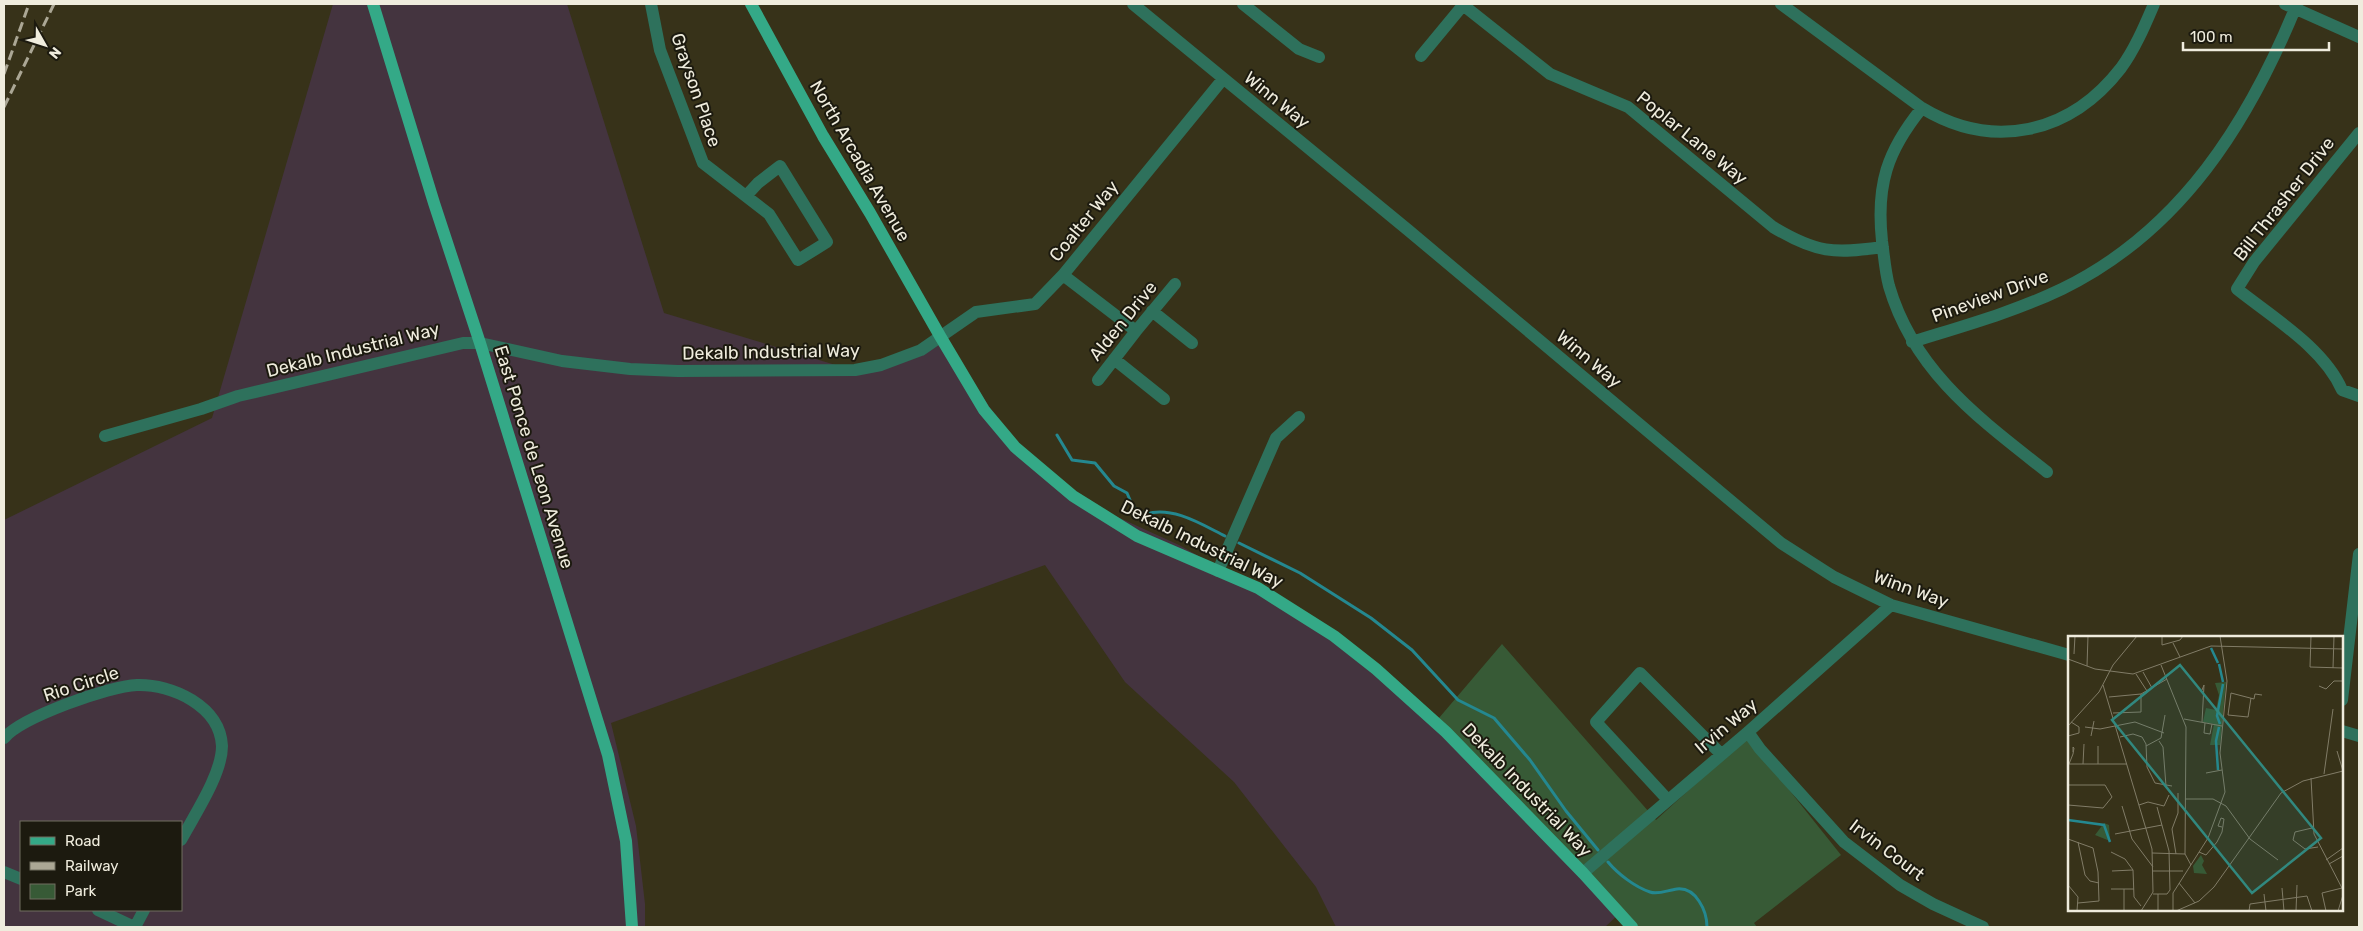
<svg xmlns="http://www.w3.org/2000/svg" width="2363" height="931" font-family="Rubik,sans-serif">
	<style>
		.commercial { fill: #44343f; fill-rule: evenodd }
		.green { fill: #375a36 }
		.lines { fill: none; stroke-linecap: round; stroke-linejoin: round }
		.stream { stroke: #248890; stroke-width: 3 }
		.minor { stroke: #2e715c; stroke-width: 12 }
		.major { stroke: #34a987; stroke-width: 12 }
		.rail { stroke: #aba795; stroke-width: 3; stroke-dasharray: 10 5; stroke-linecap: butt }
		.labels { text-anchor: middle; stroke-width: 4; stroke-linejoin: round; paint-order: stroke }
		.street-label { font-size: 18px; fill: #efecdd; stroke: #1c1a0f }
		.inset-river { fill: none; stroke: #248890; stroke-width: 2.5 }
		.inset-road { fill: none; stroke: #817c67; stroke-width: 1 }
		.view { fill: #31887f; fill-opacity: 0.15; stroke: #31887f; stroke-width: 2.5 }
		.inset-edge { fill: none; stroke: #efecdd; stroke-width: 2.5 }
	</style>
	<rect width="100%" height="100%" fill="#373219"/>
	<path class="commercial" d="M333 4H567L664 313 862 373 942 336 1011 439 1042 472 1111 514 1179 545 1324 627 1433 725 1619 914 1605 927H1336L1316 887 1234 782 1125 682 1045 565 611 723 636 826 645 904V927H4V520L212 418ZM21 822H181V910H21Z"/>
	<path class="green" d="M1502 644 1656 820 1747 737 1841 855 1754 923 1757 927H1631L1433 725Z"/>
	<g class="lines">
		<path class="stream" d="M1057 435 1072 460 1095 463 1114 486 1127 493 1133 507 1146 514C1173 506 1201 524 1225 536
			M1239 543 1300 573 1371 618 1412 650 1458 700 1494 718 1530 760 1566 811 1598 850
			M1608 862C1618 874 1635 887 1650 892 1658 895 1668 890 1677 889 1696 887 1707 911 1707 927"/>
		<path class="minor" d="M651 4 660 50 703 163 769 214 798 260 827 242 780 166 758 183 746 196
			M1133 4 1408 230 1781 543 1834 577 1891 605 2069 655
			M1243 4 1299 49 1319 57
			M1781 4 1922 108C1993 151 2070 134 2121 68 2135 49 2145 25 2154 4
			M2285 4 2359 37
			M1463 5 1550 74 1628 107 1773 227C1816 253 1834 254 1883 247
			M1421 56 1464 4
			M1922 108C1887 151 1876 185 1882 241 1884 255 1885 271 1889 286 1914 372 1980 419 2047 472
			M2359 133 2254 262 2237 289C2272 317 2324 348 2342 390L2359 396
			M1063 275 1136 331
			M1152 311 1192 343
			M1912 342C1963 326 2014 312 2062 289 2181 231 2249 122 2297 4
			M1114 359 1164 399
			M1098 380 1136 331 1175 284
			M105 436 201 409 238 396 463 343H480L562 361 630 369 678 371 855 370 881 365 921 350 976 312 1035 304 1063 275 1223 79
			M1218 571 1276 438 1299 417
			M2342 700 2359 554
			M2342 731 2359 736
			M1748 732 1760 749 1844 842 1900 885 1933 904 1983 927
			M4 738C22 717 109 686 137 685 172 684 220 706 222 746 222 774 195 814 181 840
			M1668 800 1596 722 1640 673 1720 753
			M4 872 21 879
			M1583 873 1748 732 1891 605
			M98 910 134 927
			M135 927 144 910"/>
		<path class="major" d="M373 4 434 203 480 343 608 755 626 841 632 927
			M751 4 823 136 870 213 940 336 984 410 1015 447 1073 496 1137 536 1258 588 1334 636 1376 669 1446 732 1583 873 1632 927"/>
		<path class="rail" d="M4 74 29 4
			M4 107 54 4"/>
	</g>
	<g class="labels">
		<g class="street-label">
			<text transform="translate(696 90) rotate(71)" y="6">Grayson Place</text>
			<text transform="translate(1277 100) rotate(39)" y="6">Winn Way</text>
			<text transform="translate(1692 138) rotate(39)" y="6">Poplar Lane Way</text>
			<text transform="translate(860 161) rotate(60)" y="6">North Arcadia Avenue</text>
			<text transform="translate(2284 199) rotate(-52)" y="6">Bill Thrasher Drive</text>
			<text transform="translate(1084 221) rotate(-51)" y="6">Coalter Way</text>
			<text transform="translate(1990 296) rotate(-20)" y="6">Pineview Drive</text>
			<text transform="translate(1123 321) rotate(-51)" y="6">Alden Drive</text>
			<text transform="translate(353 350) rotate(-14)" y="6">Dekalb Industrial Way</text>
			<text transform="translate(771 352) rotate(-1)" y="6">Dekalb Industrial Way</text>
			<text transform="translate(1589 359) rotate(40)" y="6">Winn Way</text>
			<text transform="translate(534 457) rotate(73)" y="6">East Ponce de Leon Avenue</text>
			<text transform="translate(1202 544) rotate(26)" y="6">Dekalb Industrial Way</text>
			<text transform="translate(1911 589) rotate(20)" y="6">Winn Way</text>
			<text transform="translate(81 684) rotate(-18)" y="6">Rio Circle</text>
			<text transform="translate(1726 726) rotate(-40)" y="6">Irvin Way</text>
			<text transform="translate(1527 790) rotate(46)" y="6">Dekalb Industrial Way</text>
			<text transform="translate(1887 850) rotate(37)" y="6">Irvin Court</text>
		</g>
	</g>
	<g transform="translate(2068 636)">
		<rect width="275" height="275" fill="#373219"/>
		<path d="M158 46 152 109H142L146 88 135 86 138 72 148 74 151 59 147 47ZM36 187 41 189 42 205 27 199ZM133 219 136 225 134 229 139 238 126 237 125 230Z" fill="#375a36"/>
		<path class="inset-river" d="M143 12 150 27M151 28 155 46M152 88 149 80 155 48M150 134 148 105 151 91M0 184 36 189 42 206"/>
		<path class="inset-road" d="M94 0V9L112 4 115 0M243 0 242 31 275 32M105 7 112 21M6 18 7 0M0 23 27 33 65 38 143 10 275 13M93 29 118 91 117 218 123 229M19 30 20 0M265 32 266 0M75 36 84 52M68 38 79 55M35 49 84 213 85 256 73 275M251 50 258 53 266 45H275M134 54 136 49 134 86M41 61 73 58 99 43M183 62 180 81 160 79 163 57 186 63 187 58 194 59M45 77 73 76V58M116 83 154 90M137 87 136 97 142 98 144 88M0 90 31 56 45 29 69 0M17 91 32 93 67 86 96 97M0 100 11 97V91L3 86M23 100 26 85M52 101 65 98 74 101 78 108 79 131 87 147 104 150M91 105 95 111 98 150M78 110 93 102 97 79M269 115 275 135M0 128H59M1 128 5 118 6 112 5 111V116M15 128 16 108M30 128V110M138 137 154 134M256 138 265 73M243 142 246 198 275 254M0 149H37L44 161 35 172 0 169M117 163H145L158 170 182 203 210 224M71 169 80 166 96 170 101 159M54 170 64 203 85 231M244 192 227 196 225 204 237 213 250 211M47 198 94 189M0 203 25 212 30 236 31 265 10 267M10 206 17 239 22 245 31 247M43 216 57 223 65 234 66 261 73 270M131 216 138 219 149 206 154 196 156 183 153 182 150 190 154 191M84 217 117 218M108 218 104 193 110 177V157M258 224 275 212M261 228 275 220M44 235 65 234M85 235H115M111 247 127 267M0 249 10 261 9 275M214 252 216 275M43 253H66M56 253V275M85 258H99L102 254 101 215 89 171M196 258 198 275M90 275V258M105 275V257L140 202 157 156 152 117 159 45 152 0M108 275 131 265 146 251 213 157 235 145 275 135M181 275 182 268 239 260 244 275M228 275 229 249M258 275 254 257 274 252M270 275 275 259"/>
		<path class="view" d="M112 29 253 202 184 257 44 84Z"/>
		<rect width="275" height="275" class="inset-edge"/>
	</g>
	<rect width="2363" height="931" fill="none" stroke="#efecdd" stroke-width="10"/>
	<rect x="20" y="821" width="162" height="90" fill="#1c1a0f" stroke="#706e61"/>
	<rect x="30" y="837" width="25" height="8" fill="#34a987" stroke="#706e61"/>
	<text x="65" y="846" font-size="15" fill="#efecdd">Road</text>
	<rect x="30" y="862" width="25" height="8" fill="#aba795" stroke="#706e61"/>
	<text x="65" y="871" font-size="15" fill="#efecdd">Railway</text>
	<rect x="30" y="884" width="25" height="15" fill="#375a36" stroke="#706e61"/>
	<text x="65" y="896" font-size="15" fill="#efecdd">Park</text>
	<g transform="translate(45 45) rotate(129)" stroke="#1c1a0f" stroke-width="4" paint-order="stroke">
	<path d="M0-4L9 19L0 12L-9 19Z" fill="#efecdd"/>
	<text y="-8" font-size="14" font-weight="bold" text-anchor="middle" fill="#efecdd">N</text>
	</g>
	<path d="M2183 42v8h146v-8" fill="none" stroke="#efecdd" stroke-width="2.5"/>
	<text x="2190" y="42" font-size="15" fill="#efecdd" stroke="#1c1a0f" stroke-width="4" paint-order="stroke">100 m</text>
</svg>
